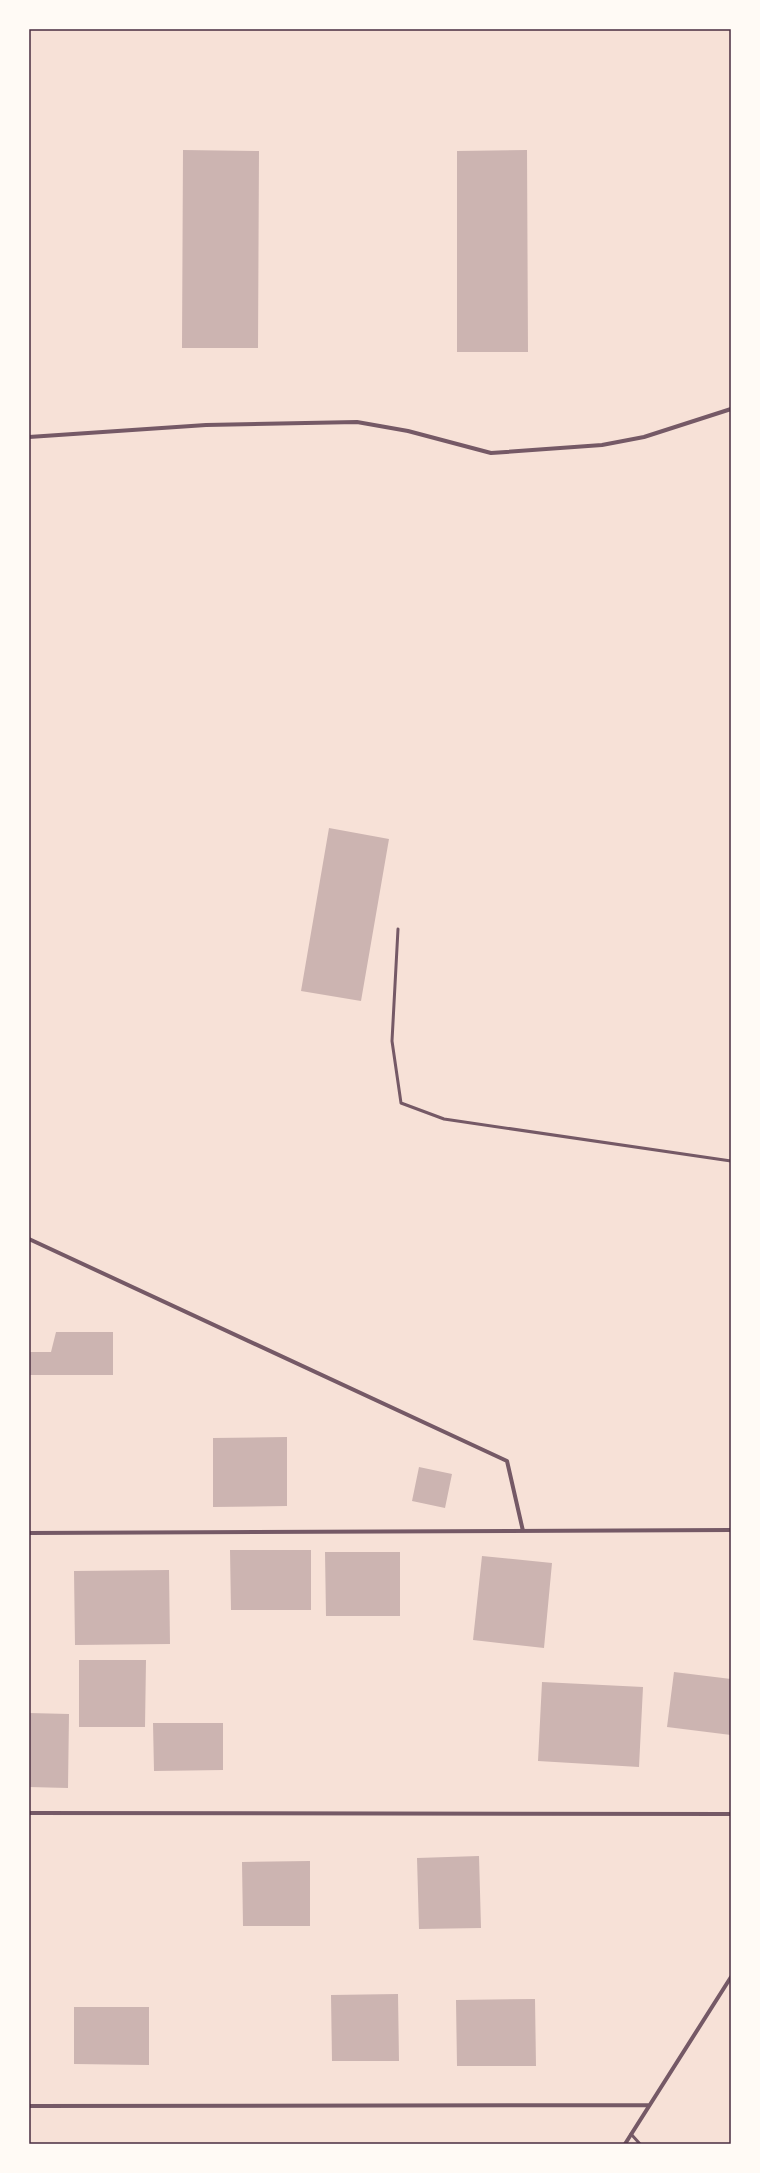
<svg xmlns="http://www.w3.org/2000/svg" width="760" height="2173" font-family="'PT Sans',sans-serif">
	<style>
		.building { fill: #ccb4b1 }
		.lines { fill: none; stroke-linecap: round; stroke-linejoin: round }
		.service { stroke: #755966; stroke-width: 3 }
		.minor { stroke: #755966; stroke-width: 4 }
		.neatline { fill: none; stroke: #4a2c40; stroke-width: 1.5 }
	</style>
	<rect width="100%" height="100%" fill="#f7e1d7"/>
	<path class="building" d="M183 150 259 151 258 348H182Z
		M527 150 528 352H457V151Z
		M329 828 389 839 361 1001 301 991Z
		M56 1332H113V1375H29V1352H51Z
		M287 1437V1506L213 1507V1438Z
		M419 1467 452 1474 445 1508 412 1501Z
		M230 1550H311V1610H231Z
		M325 1552H400V1616H326Z
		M482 1556 552 1563 544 1648 473 1640Z
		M169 1570 170 1644 75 1645 74 1571Z
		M79 1660H146L145 1727H79Z
		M674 1672 731 1679V1735L667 1727Z
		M542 1682 643 1687 639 1767 538 1761Z
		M29 1713 69 1714 68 1788 29 1787Z
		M153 1723H223V1770L154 1771Z
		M479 1856 481 1928 419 1929 417 1858Z
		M310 1861V1926H243L242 1862Z
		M398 1994 399 2061H332L331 1995Z
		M535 1999 536 2066H457L456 2000Z
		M74 2007H149V2065L74 2064Z"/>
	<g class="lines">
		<path class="service" d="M398 929 392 1041 401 1103 444 1119 731 1161
			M631 2134 640 2144"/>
		<path class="minor" d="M29 437 206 425 357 422 408 431 491 453 602 445 644 437 731 409
			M29 1239 507 1461 523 1531
			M29 1533 731 1530
			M29 1813 731 1814
			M29 2106 649 2105
			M625 2144 731 1977"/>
	</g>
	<rect width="760" height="2173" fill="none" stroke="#fffaf5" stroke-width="60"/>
	<rect x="30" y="30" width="700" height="2113" class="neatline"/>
</svg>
